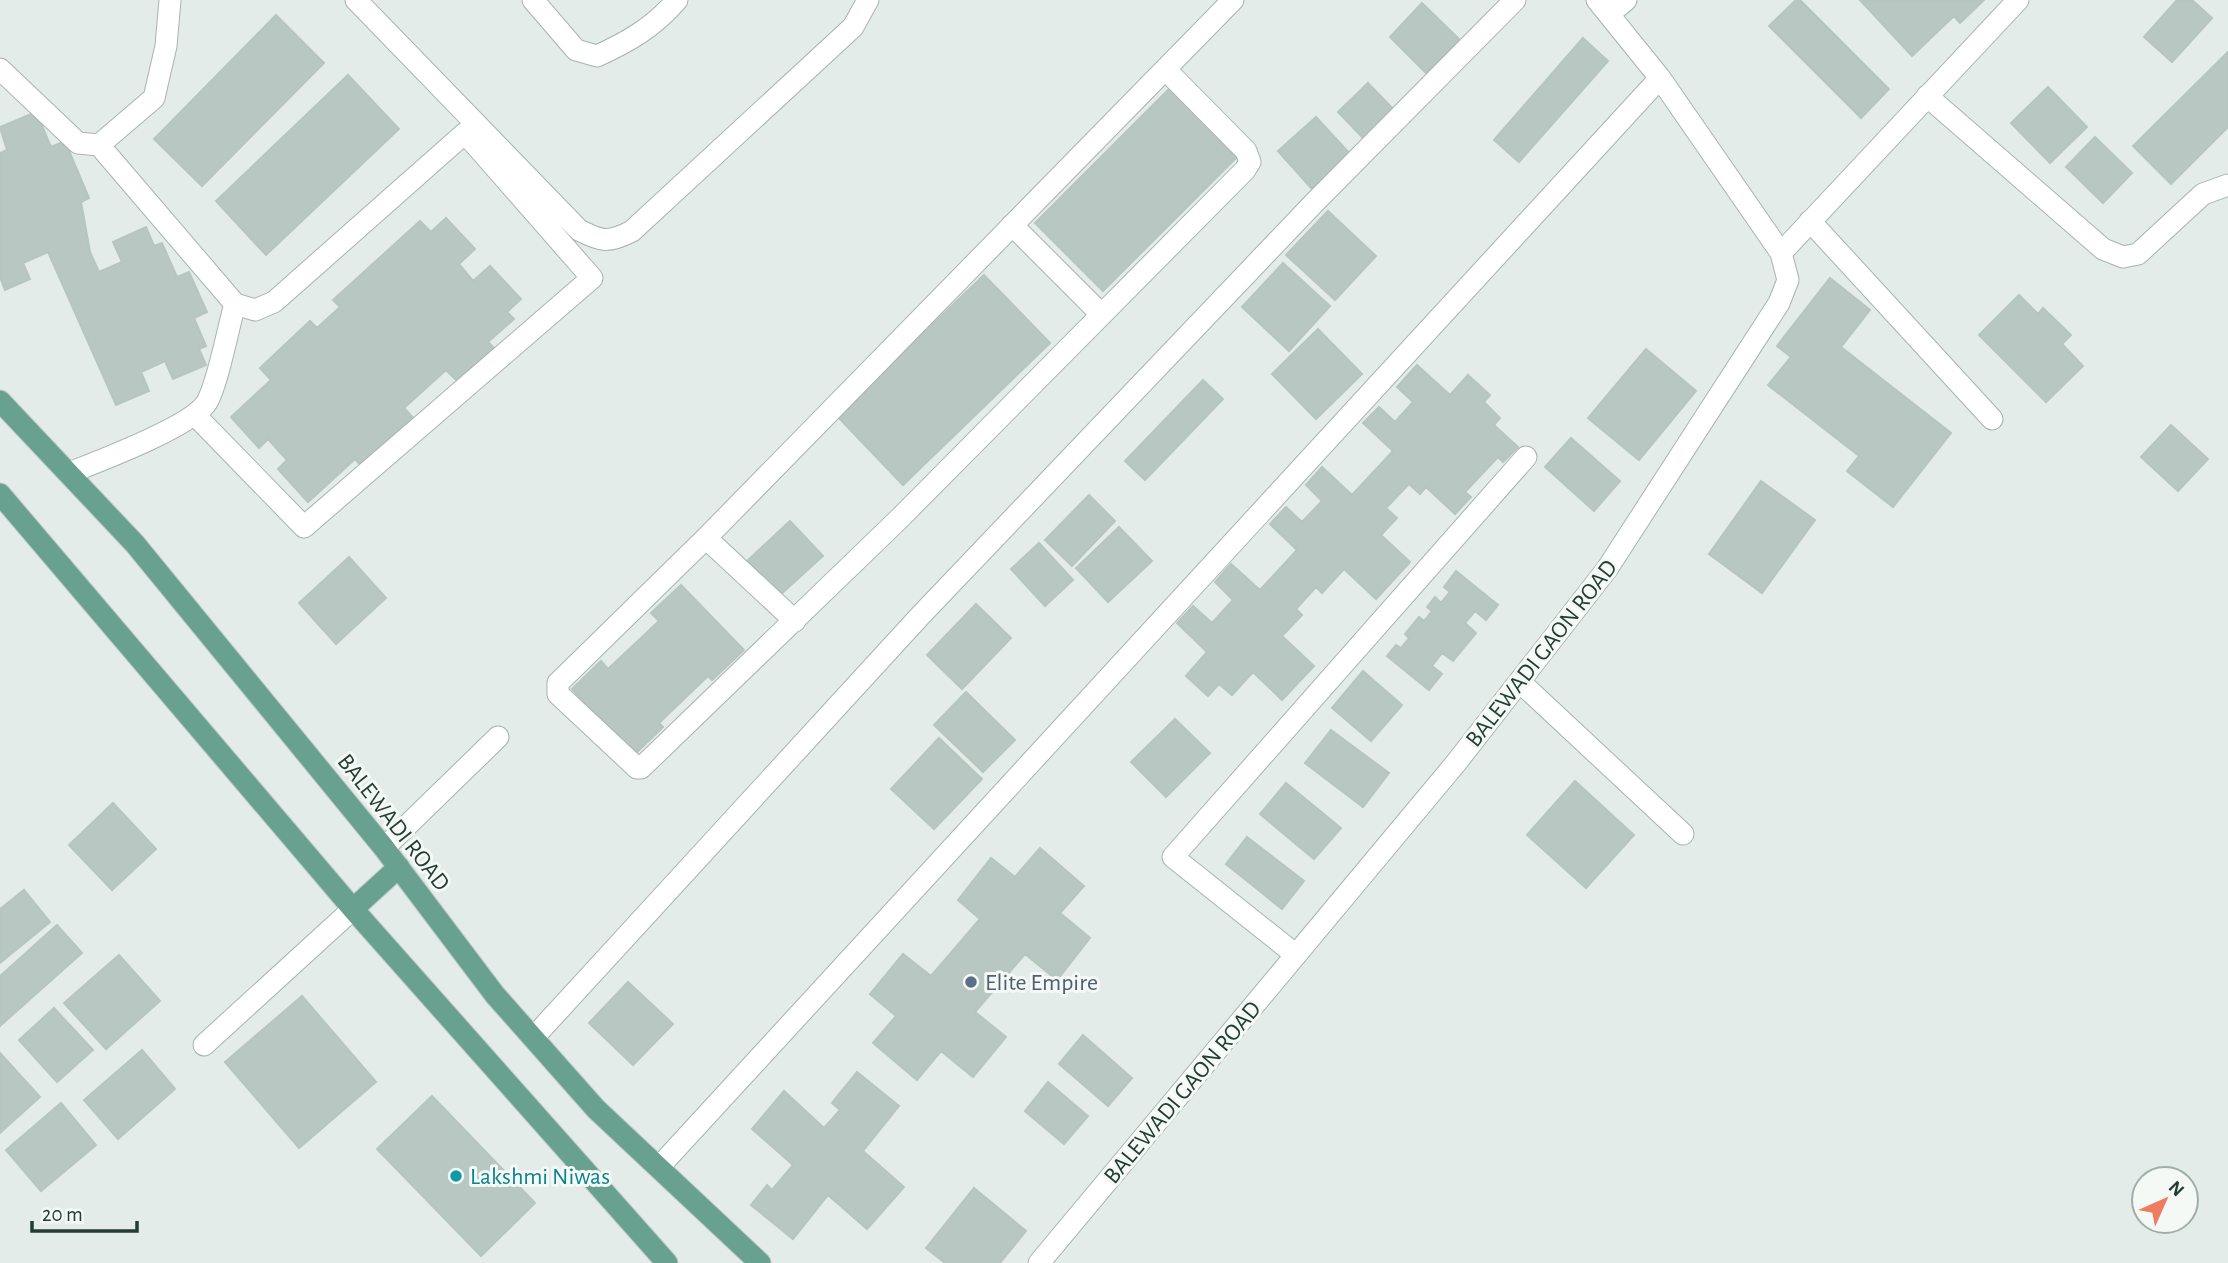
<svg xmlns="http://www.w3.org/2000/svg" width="2228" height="1263" font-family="'Alegreya Sans',sans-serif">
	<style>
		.building { fill: #b8c7c1; stroke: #b6c6be; stroke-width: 2 }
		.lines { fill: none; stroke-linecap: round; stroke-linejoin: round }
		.minor-casing { stroke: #a6b4af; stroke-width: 23 }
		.major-casing { stroke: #c1c9c6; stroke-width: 23 }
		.minor { stroke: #fff; stroke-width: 21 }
		.major { stroke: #69a190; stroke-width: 21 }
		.service-dot { fill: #5c6f8a; stroke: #f4f9f6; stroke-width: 2.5 }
		.culture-dot { fill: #0f9aa8; stroke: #f4f9f6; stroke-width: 2.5 }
		.labels { text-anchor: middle; stroke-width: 6; stroke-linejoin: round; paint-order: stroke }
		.street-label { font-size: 24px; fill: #233d35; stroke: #f4f9f6 }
		.service-label { font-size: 24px; fill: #4e5e75; stroke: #f4f9f6; text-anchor: start }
		.culture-label { font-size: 24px; fill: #0d838f; stroke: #f4f9f6; text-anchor: start }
	</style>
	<rect width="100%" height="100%" fill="#e3ece8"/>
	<path class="building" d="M1796 0H1800L1889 89 1861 118 1769 26Z
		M1860 0H1984L1960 23 1954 16 1912 56Z
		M2177 0H2192L2212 18 2172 62 2144 37Z
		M1422 3 1459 39 1426 73 1390 37Z
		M276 15 324 63 202 186 154 139Z
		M1583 38 1608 61 1519 162 1494 140Z
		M2228 52V127L2171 184 2133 146Z
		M348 75 399 129 266 255 216 201Z
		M1368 83 1396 112 1366 141 1338 112Z
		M1172 86 1240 154 1103 291 1035 223Z
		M2048 87 2087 127 2050 163 2011 123Z
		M36 112 51 147 65 141 89 198 81 202 90 252 99 272 122 262 113 242 146 227 154 246 162 243 177 277 189 272 207 312 194 318 206 346 199 349 206 365 173 379 165 361 141 372 149 391 116 405 48 252 23 263 30 279 5 290 0 277V153L7 150 0 127Z
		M1316 117 1351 155 1312 189 1278 151Z
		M2095 137 2132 173 2103 203 2066 167Z
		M1328 211 1376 256 1335 300 1286 255Z
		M446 218 475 249 459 264 473 281 490 266 521 299 507 312 514 319 488 342 494 348 457 381 446 370 404 408 415 420 363 468 355 459 308 502 278 469 287 460 268 439 259 448 231 417 271 380 260 368 310 321 317 328 340 307 333 300 420 221 431 232Z
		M1283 263 1330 306 1289 351 1242 307Z
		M984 275 1050 343 903 485 837 416Z
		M1830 278 1870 310 1841 347 1951 433 1893 507 1847 471 1859 456 1768 385 1791 357 1777 346Z
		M2019 295 2038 314 2043 308 2071 335 2062 344 2083 366 2046 402 1979 335Z
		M1318 329 1362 374 1316 419 1272 374Z
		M1646 349 1696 391 1639 460 1588 418Z
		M1417 365 1450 395 1468 375 1490 395 1484 402 1500 418 1494 425 1518 447 1503 462 1498 457 1465 492 1471 497 1455 514 1426 487 1420 494 1409 484 1386 508 1397 518 1381 535 1410 562 1376 599 1344 569 1322 593 1316 587 1296 609 1302 615 1282 636 1314 666 1282 700 1253 672 1232 695 1219 684 1208 696 1186 676 1207 652 1177 623 1193 606 1212 623 1233 600 1215 582 1231 564 1260 590 1297 550 1270 524 1286 507 1302 522 1322 501 1306 485 1322 467 1352 495 1393 451 1363 423 1379 407 1395 422 1413 402 1397 387Z
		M1203 380 1223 399 1145 480 1125 461Z
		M2171 425 2208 459 2178 491 2141 457Z
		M1571 438 1620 481 1594 511 1545 467Z
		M1761 481 1815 520 1762 593 1709 554Z
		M1089 495 1115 521 1072 566 1045 540Z
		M790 521 823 556 779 596 747 561Z
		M1119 527 1152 561 1108 602 1076 568Z
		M1039 543 1073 580 1045 606 1011 569Z
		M349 557 386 598 336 644 299 603Z
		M1456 571 1498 605 1486 620 1475 611 1465 623 1476 633 1453 661 1442 653 1432 666 1442 674 1429 690 1387 656 1396 645 1401 648 1409 638 1405 634 1419 617 1424 621 1432 611 1427 607 1435 597 1441 603 1450 592 1444 587Z
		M681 585 744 650 712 680 708 676 659 723 663 727 634 755 572 689 601 661 608 669 659 621 651 613Z
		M976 604 1011 638 962 689 927 655Z
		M1363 671 1402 705 1371 741 1332 708Z
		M966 692 1015 740 983 772 934 725Z
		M1175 719 1210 753 1166 797 1131 762Z
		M1331 730 1389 773 1363 807 1305 763Z
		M939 738 982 779 934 829 891 789Z
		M1575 781 1634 835 1586 888 1527 835Z
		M1286 783 1341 828 1314 859 1260 814Z
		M113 803 156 849 112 890 69 845Z
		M1247 837 1304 881 1282 909 1226 864Z
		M1040 848 1084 886 1060 913 1090 938 1057 980 1025 954 975 1012 1006 1037 973 1077 941 1051 917 1080 873 1043 896 1016 870 994 903 954 931 976 980 919 958 900 991 858 1015 877Z
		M24 890 50 922 0 963V909Z
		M57 925 82 953 0 1026V976Z
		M119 955 160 1001 106 1049 64 1003Z
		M628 982 673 1024 633 1065 589 1023Z
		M302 996 376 1082 299 1148 225 1062Z
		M54 1008 93 1050 57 1082 19 1040Z
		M1083 1035 1132 1078 1108 1106 1059 1064Z
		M142 1050 175 1089 118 1139 84 1100Z
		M0 1053 40 1097 0 1133Z
		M857 1072 899 1106 863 1151 904 1187 867 1229 828 1195 793 1239 751 1205 767 1185 772 1190 793 1165 752 1129 784 1091 824 1128 840 1110 832 1103Z
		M1048 1082 1088 1116 1064 1144 1025 1111Z
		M432 1096 535 1203 481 1256 377 1149Z
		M61 1103 96 1145 41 1191 6 1150Z
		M974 1188 1026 1231 1000 1263H945L926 1248Z"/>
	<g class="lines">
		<defs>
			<path id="minor" d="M356 0 579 230C602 242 609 243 632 231L853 27 868 0
				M533 0 576 50 597 56C628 42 654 27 677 0
				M1609 14 1626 0
				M0 69 78 143 99 145 154 98 166 46 170 0
				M1166 70 1246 151 1250 162 1245 170 900 518 641 768H637L558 694V683L706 538 1233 0
				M1927 96 2103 249 2123 257 2138 254 2203 194 2228 185
				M99 145 235 304 255 310 274 302 465 133 592 278 304 527 195 415
				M1810 221 1992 419
				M1012 225 1101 314
				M1781 253 2018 0
				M69 473C97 462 193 426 207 402 218 383 228 328 235 304
				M706 538 795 621
				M1520 682 1683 834
				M384 848 498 737
				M1296 955 1173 857 1526 457
				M534 1037 920 616 1314 203 1515 0
				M204 1045 353 909
				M659 1167 1660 78
				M1039 1263 1456 763 1607 569 1779 303 1788 280 1781 253 1660 78 1597 0"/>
			<path id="major" d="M0 401 135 544 384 848 495 995 596 1109 760 1263
				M0 494 353 909 667 1263
				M353 909 399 867"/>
		</defs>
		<use href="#minor" class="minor-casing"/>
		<use href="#major" class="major-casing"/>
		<use href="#minor" class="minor"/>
		<use href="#major" class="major"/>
	</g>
	<circle class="service-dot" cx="971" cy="982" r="7"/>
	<circle class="culture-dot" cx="456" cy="1176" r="7"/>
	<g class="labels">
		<g class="street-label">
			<text transform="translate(1541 653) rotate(-52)" y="8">BALEWADI GAON ROAD</text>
			<text transform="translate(394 822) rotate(52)" y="8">BALEWADI ROAD</text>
			<text transform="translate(1182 1092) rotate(-50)" y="8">BALEWADI GAON ROAD</text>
		</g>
		<g class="service-label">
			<text x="985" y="990">Elite Empire</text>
		</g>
		<g class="culture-label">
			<text x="470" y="1184">Lakshmi Niwas</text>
		</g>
	</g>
	<g transform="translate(2165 1200) rotate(45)"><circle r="33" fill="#f4f9f6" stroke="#a0aea9" stroke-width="2"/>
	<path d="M0-5L12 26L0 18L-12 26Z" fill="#ee7c60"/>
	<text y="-10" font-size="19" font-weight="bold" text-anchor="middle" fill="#233d35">N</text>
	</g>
	<path d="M32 1221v10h105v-10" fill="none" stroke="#233d35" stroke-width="3.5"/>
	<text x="42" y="1221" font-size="21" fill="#233d35" stroke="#f4f9f6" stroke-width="5" paint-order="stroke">20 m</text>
</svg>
